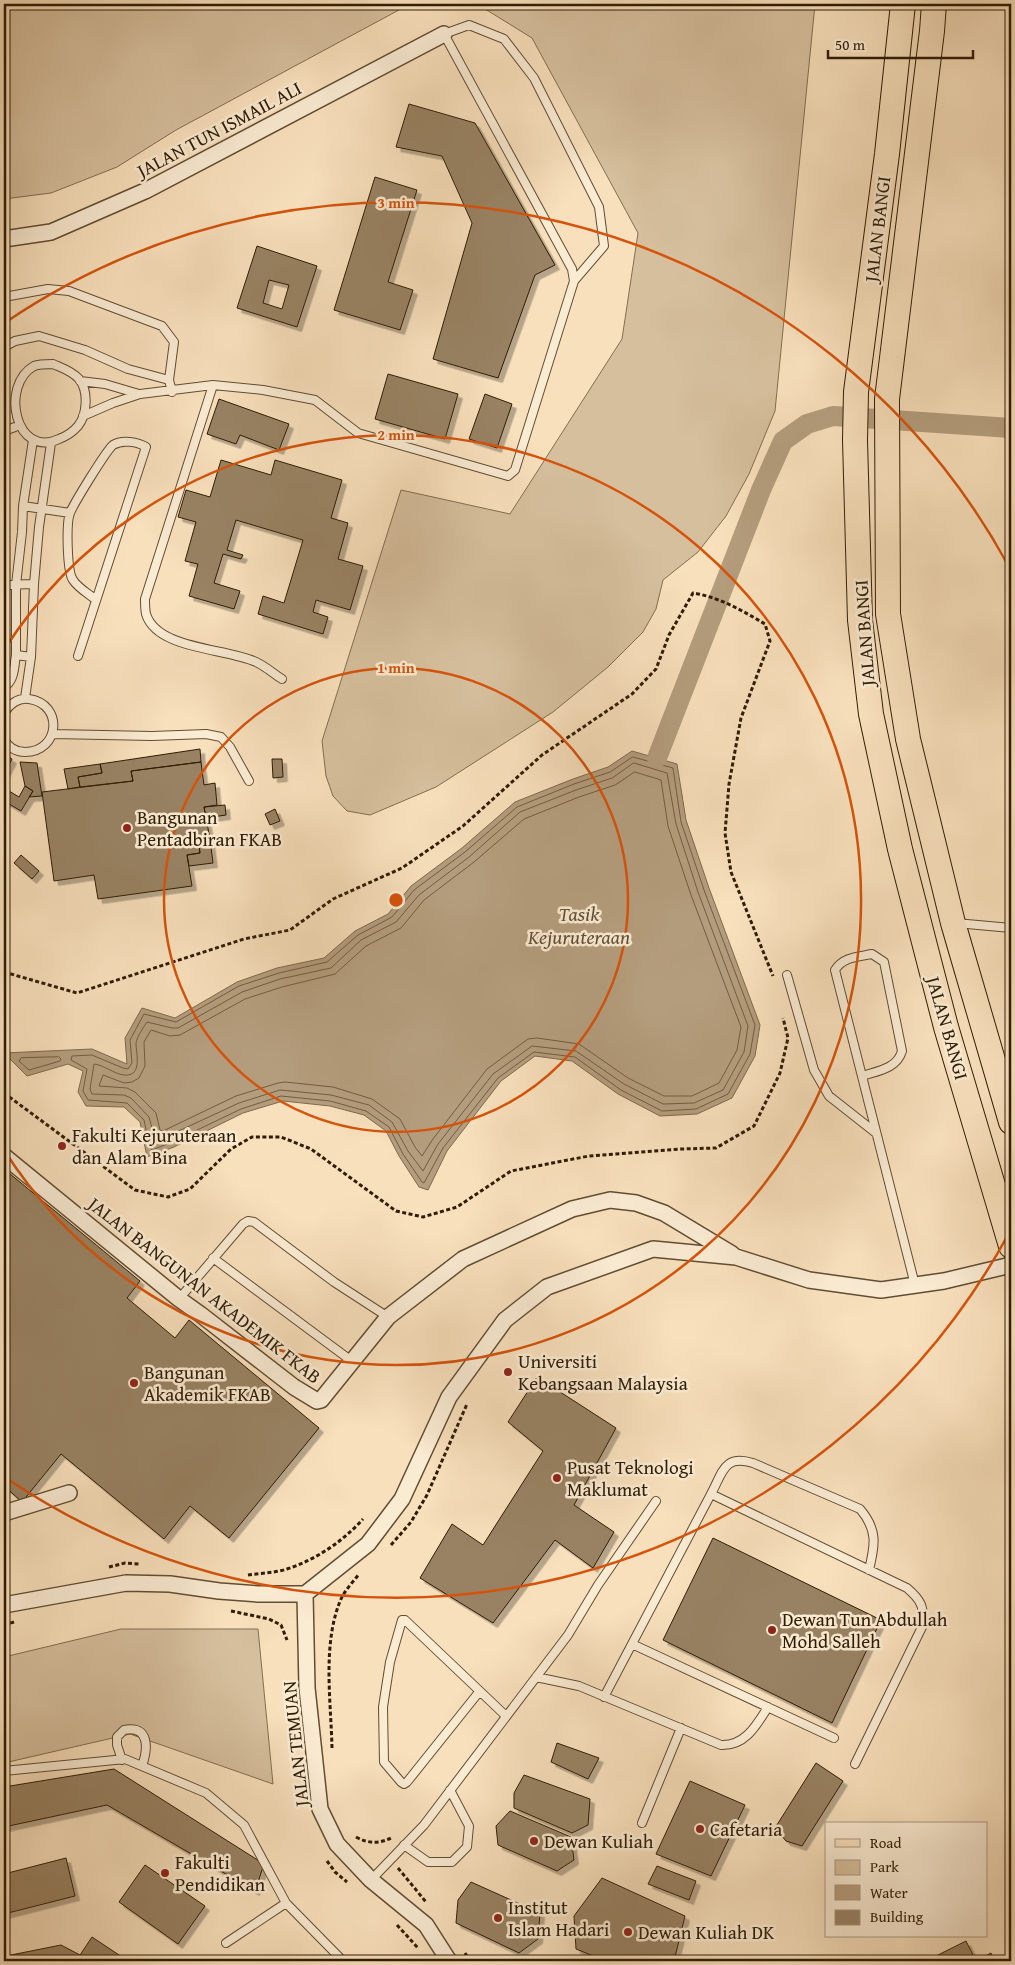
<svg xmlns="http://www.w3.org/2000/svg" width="1015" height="1965" font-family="'Gentium Book Plus',serif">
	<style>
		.green { fill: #d6bf9d; stroke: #826e50 }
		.water { fill: #b49d7d; stroke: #7f694d }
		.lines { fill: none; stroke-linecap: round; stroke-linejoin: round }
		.shore { stroke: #725c40; stroke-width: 1 }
		.canal { stroke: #b49d7d; stroke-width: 20 }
		.building { fill: #988264; stroke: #2f1c04; fill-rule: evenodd; filter: url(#shadow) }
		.service-casing { stroke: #614d32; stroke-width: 10 }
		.minor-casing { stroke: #614d32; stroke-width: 18 }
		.primary-casing { stroke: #2f1c04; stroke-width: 26 }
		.path { stroke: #2f1c04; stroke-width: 3; stroke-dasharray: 4 2.5; stroke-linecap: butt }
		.service { stroke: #faebd3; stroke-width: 8 }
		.minor { stroke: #faebd3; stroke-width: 15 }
		.primary { stroke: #f8e0bc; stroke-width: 24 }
		.ring { fill: none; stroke: #d6530b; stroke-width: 2.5 }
		.poi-dot { fill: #8f2418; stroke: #faebd3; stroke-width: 2 }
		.labels { text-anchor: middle; stroke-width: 5; stroke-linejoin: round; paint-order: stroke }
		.street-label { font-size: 19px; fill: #2f1c04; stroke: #faebd3 }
		.poi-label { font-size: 19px; fill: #2f1c04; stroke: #faebd3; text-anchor: start }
		.water-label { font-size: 20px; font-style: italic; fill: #645034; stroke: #faebd3 }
		.centre { fill: #d6530b; stroke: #faebd3; stroke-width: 2.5 }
		.ring-label { font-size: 15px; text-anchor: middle; font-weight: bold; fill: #d6530b; stroke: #faebd3; stroke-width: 5; stroke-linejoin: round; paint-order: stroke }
	</style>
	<defs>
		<filter id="shadow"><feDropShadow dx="4.5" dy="4.5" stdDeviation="0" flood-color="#0004"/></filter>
	</defs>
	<rect width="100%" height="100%" fill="#f8e0bc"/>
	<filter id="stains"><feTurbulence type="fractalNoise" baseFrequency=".004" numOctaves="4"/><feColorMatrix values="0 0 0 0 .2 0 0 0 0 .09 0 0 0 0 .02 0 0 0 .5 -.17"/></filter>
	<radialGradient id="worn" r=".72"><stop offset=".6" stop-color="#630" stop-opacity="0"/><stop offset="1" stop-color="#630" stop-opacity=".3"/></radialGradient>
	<path class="green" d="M4 4H410L176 130 117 167 51 193 4 199Z
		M477 4H815L775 411 749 474 726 516 698 552 663 580 656 609 643 632 608 667 553 712 436 787 370 815 347 811 333 796 326 776 322 741 401 490 510 514 622 339 638 233 532 38Z
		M121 1629H258L273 1784 130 1734 4 1763V1657Z"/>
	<path class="water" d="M632 751 677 764 686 820 709 888 760 1025 755 1056 732 1098 697 1114 660 1116 618 1094 572 1061 535 1056 501 1081 447 1151 428 1190 419 1187 399 1156 386 1131 364 1115 330 1106 283 1101 243 1113 174 1147 147 1157 140 1122 124 1107 86 1106 78 1092 83 1071 68 1064 27 1076 4 1053 92 1049 127 1064 125 1038 142 1008 175 1018 237 982 277 968 324 958 355 931 388 914 411 886 462 848 515 802 573 779 608 767Z"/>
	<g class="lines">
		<path class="shore" d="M633 757 673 768 681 822 704 890 755 1025 750 1054 728 1094 696 1109 662 1111 621 1090 575 1057 534 1052 498 1078 443 1148 424 1183 422 1182 403 1154 389 1127 366 1111 330 1101 281 1096 241 1109 172 1142 152 1150 150 1148 144 1120 127 1103 88 1100 83 1091 87 1069 71 1060 72 1056 92 1055 123 1068 128 1069 132 1063 130 1040 144 1014 176 1022 239 986 279 973 327 962 358 935 392 917 414 890 465 852 517 807 574 784 610 772Z
			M634 763 667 773 676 824 698 892 748 1026 744 1052 723 1090 694 1103 663 1104 624 1084 576 1051 532 1046 493 1074 438 1144 423 1171 408 1151 392 1122 369 1105 331 1095 280 1090 239 1103 157 1141 155 1139 149 1117 131 1098 124 1095 92 1094 90 1089 94 1064C104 1065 114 1074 124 1075 143 1077 136 1053 136 1043 137 1036 144 1027 147 1022L172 1028H178L242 992 280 979 331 968 361 940 396 922 419 895 469 857 520 812 576 790 612 778Z
			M635 772 661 780 668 826 691 895 741 1027 737 1050 719 1083 692 1096H664L628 1078 579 1044 537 1038 528 1039 487 1069 433 1139 422 1156 415 1147 400 1119 372 1099 333 1087 285 1082 278 1083 236 1096 163 1131 160 1130 156 1113 135 1092 127 1088 99 1086 103 1075 124 1083 132 1082 139 1078 145 1066 144 1042 151 1030 170 1036 180 1035 245 999 282 987 335 974 366 946 401 928 424 900 474 862 524 819 579 797 615 785Z
			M59 1057 61 1059 60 1061 29 1070 19 1061 21 1058Z"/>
		<path class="canal" d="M657 758 761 490 783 441 807 424 833 416 1011 428"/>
	</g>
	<path class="building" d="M409 104 475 123 555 265 535 275 498 378 433 359 472 223 442 156 396 147Z
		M375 177 417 190 388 282 413 290 400 330 334 310Z
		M257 246 317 266 297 327 237 308ZM269 280 289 285 282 309 263 303Z
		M388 374 458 394 445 439 375 419Z
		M485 394 512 404 497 448 469 439Z
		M219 399 289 424 279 450 240 435 236 444 207 434Z
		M221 460 271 475 275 460 342 480 331 518 348 523 338 559 363 566 350 610 316 600 313 612 328 617 323 634 258 614 263 596 284 603 303 540 236 520 227 550 243 555 241 559 223 554 214 583 240 591 234 609 189 596 198 564 185 561 196 522 178 517 186 490 210 497Z
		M200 749 201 762 131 771 133 781 80 787 78 777 102 773 100 764Z
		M4 754 12 759 4 775Z
		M272 759H282L283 777 273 778Z
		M20 762 37 763 42 796 29 797 33 791 25 786Z
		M201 762 204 785 215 783 217 805 204 807 210 839 198 840 200 853 187 855 192 886 98 899 94 875 54 881 42 792 133 781 131 771Z
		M100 764 102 773 78 777 80 787 68 789 64 769Z
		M25 786 33 791 21 811 4 801V788L19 797Z
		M225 805 226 815 206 818 204 807Z
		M275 809 280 821 270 825 265 814Z
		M210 839 213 863 189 866 187 855 200 853 198 840Z
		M21 855 39 871 32 879 14 863Z
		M4 1169 140 1281 127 1298 175 1338 189 1320 319 1428 229 1538 190 1506 164 1539 61 1454 22 1502 4 1486Z
		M537 1377 616 1428 574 1505 614 1532 593 1568 555 1540 493 1623 420 1578 452 1524 483 1545 543 1451 508 1422Z
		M713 1538 881 1620 832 1723 663 1640Z
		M557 1743 599 1758 588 1779 551 1762Z
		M816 1763 843 1781 802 1846 786 1841 775 1828Z
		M114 1769 264 1864 255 1891 107 1805 4 1827V1787Z
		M524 1775 590 1799 588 1825 572 1833 514 1808V1793Z
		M690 1781 745 1805 711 1876 656 1854Z
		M510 1811 571 1837 574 1860 557 1871 498 1845 496 1826Z
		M66 1858 75 1896 4 1914V1874Z
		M145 1865 205 1906 178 1944 119 1902Z
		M657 1866 696 1881 689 1900 648 1884Z
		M602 1878 685 1916 674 1961H606L576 1949 574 1916Z
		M471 1882 540 1913 538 1939 519 1953 456 1923 458 1900Z
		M92 1937 122 1957 119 1961H4L6 1956 61 1945 80 1955Z
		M966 1941 976 1961 991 1953 995 1961H926Z"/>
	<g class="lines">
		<defs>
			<path id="service" d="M4 297 48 289 69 291 162 326 174 342 169 380 172 392
				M4 347 15 341 39 336 85 350 128 369 169 380
				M53 364C62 368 72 371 79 379 89 391 87 415 78 426 72 433 67 436 59 439 15 459 0 385 34 366 39 364 47 364 53 364Z
				M80 381 105 384 139 394
				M213 385 145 599C145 603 145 609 146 614 157 650 227 648 256 662 265 666 274 674 282 679
				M83 416 113 403 140 394 213 385 263 390 315 400 358 433 508 476 515 470 574 281 604 246 599 207 534 78 504 39 469 25 444 34 572 269 574 281
				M4 431 15 427
				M23 506 70 513
				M4 585 34 584
				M78 656 146 447C138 442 122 439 113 445 106 451 74 503 70 513 66 523 67 572 73 580 78 588 89 594 96 600
				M31 657 16 655V585L22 532 23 506 33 440
				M4 687C15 681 14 666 16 655
				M25 698 31 657 34 584 39 527 51 443
				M4 713C9 705 18 697 29 699 64 704 60 752 25 752 16 752 8 747 4 739
				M53 734 152 736 206 734 221 737 230 747 249 781
				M956 923 1011 928
				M787 975 814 1070 829 1096 876 1133
				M862 1076C877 1071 897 1069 902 1051L884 962 872 954C857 957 843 957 835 970L915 1285
				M213 1258 353 1362
				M179 1299 243 1224 248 1221 254 1222 334 1282 388 1317
				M711 1494C723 1472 724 1454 753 1463L860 1509C878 1530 875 1545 869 1570
				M632 1644 834 1738
				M536 1677 579 1686 721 1745C745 1746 756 1726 768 1707
				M479 1692 407 1782 404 1784 401 1782 384 1762 383 1707 390 1662 402 1620H405L506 1716
				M604 1697 711 1494 907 1588C921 1600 924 1606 923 1625L855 1764
				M122 1760 117 1745V1737L124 1730C150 1725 148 1749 142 1766
				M4 1771 125 1759 206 1793 244 1825 286 1903 343 1961
				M642 1823 681 1728
				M404 1845 428 1862H452L467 1847 469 1826 450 1790
				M371 1880 424 1825 568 1635 598 1585 656 1501
				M226 1943 286 1903"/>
			<path id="minor" d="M4 239 51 232 145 191 444 34
				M4 1156 179 1299 200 1314 294 1387 317 1401 321 1400 388 1317 463 1259 572 1209 610 1200 636 1203 664 1213 732 1254
				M4 1513 69 1493
				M305 1594 307 1688 320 1809 337 1844 371 1880 426 1925 449 1961
				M4 1605 126 1583 170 1584 219 1591 258 1594H305L368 1544 402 1499 449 1397 505 1320 547 1287 653 1249 736 1257 809 1280 881 1290 944 1281 1011 1265"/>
			<path id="primary" d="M903 4 887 154 856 392 855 440 860 620 871 714 900 849 946 1027 1011 1246
				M934 4 932 31 887 399 888 614 908 739 953 923 1011 1122"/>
		</defs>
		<use href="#service" class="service-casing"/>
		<use href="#minor" class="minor-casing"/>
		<use href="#primary" class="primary-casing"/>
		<path class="path" d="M4 972 77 993 244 939 290 930 333 899 402 868 463 826 542 755 632 694 656 669 669 635 693 593C719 597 743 611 765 624L770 641 741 718 729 784 725 833 731 872 773 976
			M4 1093 135 1190 168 1197 190 1189 231 1149 252 1137H281L311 1149 396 1211 423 1217 457 1207 511 1171 589 1156 680 1149 716 1148 754 1126 780 1073 788 1038 783 1018
			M391 1545 411 1522 427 1495 467 1404
			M109 1567 125 1563 140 1564
			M248 1575C261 1573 275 1573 287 1569 317 1559 342 1542 363 1519
			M231 1611 269 1619 281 1625 287 1640
			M4 1625 14 1622
			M332 1748C331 1701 322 1643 341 1599 345 1590 353 1582 359 1574
			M356 1837C369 1844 380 1844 393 1837
			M327 1861 335 1872 347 1882
			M398 1868 426 1902
			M397 1925 418 1948
			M465 1953 470 1961"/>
		<use href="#service" class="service"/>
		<use href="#minor" class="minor"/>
		<use href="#primary" class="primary"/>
	</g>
	<g class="ring">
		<circle cx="396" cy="900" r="232"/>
		<path d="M4 650A465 465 0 1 1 4 1150"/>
		<path d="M1009 1233A697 697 0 0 1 6 1478M6 322A697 697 0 0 1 1009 567"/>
	</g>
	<g class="poi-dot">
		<circle cx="127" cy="828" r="5"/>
		<circle cx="62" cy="1146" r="5"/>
		<circle cx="508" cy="1372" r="5"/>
		<circle cx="134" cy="1383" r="5"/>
		<circle cx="557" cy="1478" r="5"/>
		<circle cx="772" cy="1630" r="5"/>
		<circle cx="700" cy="1829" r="5"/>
		<circle cx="534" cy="1841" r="5"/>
		<circle cx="165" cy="1873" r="5"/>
		<circle cx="498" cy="1918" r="5"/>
		<circle cx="628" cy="1932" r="5"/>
	</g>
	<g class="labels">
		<g class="street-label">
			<text transform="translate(219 129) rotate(-28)" y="7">JALAN TUN ISMAIL ALI</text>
			<text transform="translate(877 229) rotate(-83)" y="7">JALAN BANGI</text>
			<text transform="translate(864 633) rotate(-94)" y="7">JALAN BANGI</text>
			<text transform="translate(948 1028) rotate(74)" y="7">JALAN BANGI</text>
			<text transform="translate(205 1290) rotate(38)" y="7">JALAN BANGUNAN AKADEMIK FKAB</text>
			<text transform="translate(295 1744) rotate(-96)" y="7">JALAN TEMUAN</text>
		</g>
		<g class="poi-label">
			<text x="137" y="824">Bangunan<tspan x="137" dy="22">Pentadbiran FKAB</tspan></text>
			<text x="72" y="1142">Fakulti Kejuruteraan<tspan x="72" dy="22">dan Alam Bina</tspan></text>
			<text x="518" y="1368">Universiti<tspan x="518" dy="22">Kebangsaan Malaysia</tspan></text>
			<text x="144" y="1379">Bangunan<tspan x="144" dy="22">Akademik FKAB</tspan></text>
			<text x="567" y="1474">Pusat Teknologi<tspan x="567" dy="22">Maklumat</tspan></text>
			<text x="782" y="1626">Dewan Tun Abdullah<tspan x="782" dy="22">Mohd Salleh</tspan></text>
			<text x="710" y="1836">Cafetaria</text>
			<text x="544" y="1848">Dewan Kuliah</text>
			<text x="175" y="1869">Fakulti<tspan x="175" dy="22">Pendidikan</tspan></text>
			<text x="508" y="1914">Institut<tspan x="508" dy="22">Islam Hadari</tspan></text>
			<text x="638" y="1939">Dewan Kuliah DK</text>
		</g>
		<g class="water-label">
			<text x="579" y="921">Tasik<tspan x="579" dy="23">Kejuruteraan</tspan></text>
		</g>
	</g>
	<circle cx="396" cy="900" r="8" class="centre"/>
	<g class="ring-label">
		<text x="396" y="208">3 min</text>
		<text x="396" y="440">2 min</text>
		<text x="396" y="673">1 min</text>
	</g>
	<rect width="1015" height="1965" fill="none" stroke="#f8e0bc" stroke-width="20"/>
	<rect x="5" y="5" width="1005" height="1955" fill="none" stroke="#2f1c04" stroke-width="2.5"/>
	<rect x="10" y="10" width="995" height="1945" fill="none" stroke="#2f1c04"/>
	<rect x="825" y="1822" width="162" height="115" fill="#faebd3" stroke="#a99880"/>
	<rect x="835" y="1839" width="25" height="8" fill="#f8e0bc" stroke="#a99880"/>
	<text x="870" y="1848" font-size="15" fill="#2f1c04">Road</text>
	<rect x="835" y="1860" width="25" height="15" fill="#d6bf9d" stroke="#a99880"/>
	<text x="870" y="1872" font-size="15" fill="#2f1c04">Park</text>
	<rect x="835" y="1885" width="25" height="15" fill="#b49d7d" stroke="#a99880"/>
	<text x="870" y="1898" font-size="15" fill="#2f1c04">Water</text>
	<rect x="835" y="1910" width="25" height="15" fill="#988264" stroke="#a99880"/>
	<text x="870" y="1922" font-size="15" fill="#2f1c04">Building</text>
	<path d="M828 50v8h145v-8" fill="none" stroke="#2f1c04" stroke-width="2.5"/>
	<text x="835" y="50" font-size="15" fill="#2f1c04" stroke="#faebd3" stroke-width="4" paint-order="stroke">50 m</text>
	<rect width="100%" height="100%" filter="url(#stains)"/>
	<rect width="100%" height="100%" fill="url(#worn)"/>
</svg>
